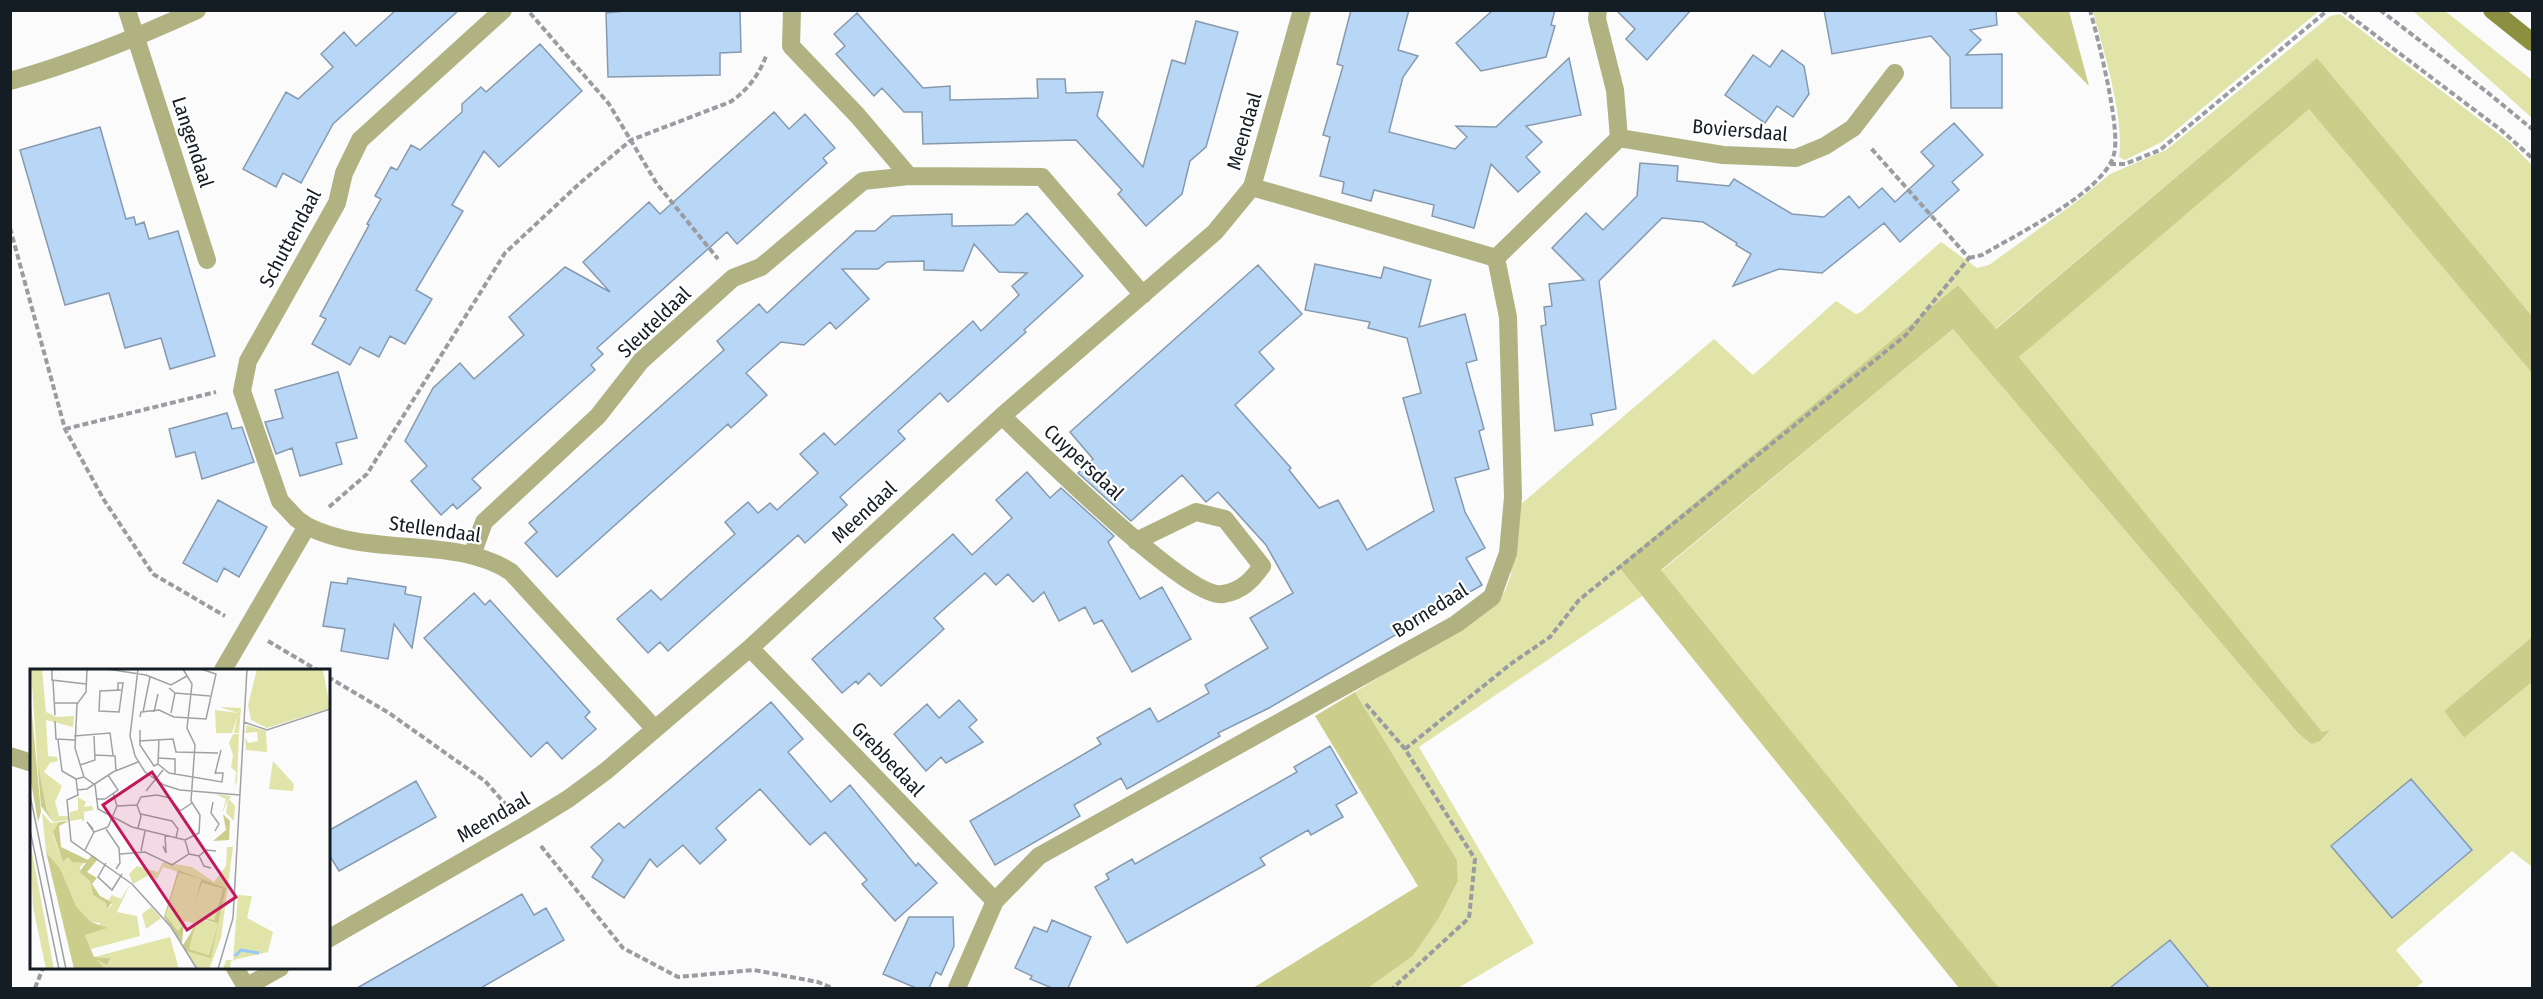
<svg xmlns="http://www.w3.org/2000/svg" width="2543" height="999" font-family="'Fira Sans Condensed',sans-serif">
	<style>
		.green { fill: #e1e4a8 }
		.forest { fill: #cbce8a }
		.building { fill: #b8d6f5; stroke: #869aaf; stroke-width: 1.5 }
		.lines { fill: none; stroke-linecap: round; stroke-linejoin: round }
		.path { stroke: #999ca0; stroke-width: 4; stroke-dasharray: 6 3; stroke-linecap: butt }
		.minor { stroke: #b0b281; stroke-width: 18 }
		.tertiary { stroke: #b0b281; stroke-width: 18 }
		.secondary { stroke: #8c8e40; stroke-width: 18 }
		.labels { text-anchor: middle; stroke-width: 4.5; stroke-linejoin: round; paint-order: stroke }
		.street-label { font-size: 20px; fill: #141c24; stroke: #fff }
		.inset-river { fill: none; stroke: #95c7fa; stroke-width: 3 }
		.inset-road { fill: none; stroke: #9fa2a5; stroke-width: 1.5 }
		.view { fill: #c2185b; fill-opacity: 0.15; stroke: #c2185b; stroke-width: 3 }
		.inset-edge { fill: none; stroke: #141c24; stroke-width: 3 }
	</style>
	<rect width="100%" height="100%" fill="#fbfbfb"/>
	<path class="green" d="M2093 11 2094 10 2319 11 2162 142 2125 160 2119 157C2125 119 2103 49 2093 11Z
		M2413 11H2445L2532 80V118Z
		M2340 14 2508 141 2532 165V316L2316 59 1995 329 1958 285 1618 566 1642 596 1419 747 1534 943 1458 988H1368L1413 956 1439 918 1458 881 1457 860 1355 692 1486 612 1505 591 1511 575 1514 510 1714 339 1753 375 1836 301 1856 314 1861 312 1941 242 1977 268 1989 265 2076 202 2110 174 2166 150 2330 16Z
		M2309 108 2532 373V637L2444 711 2464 738 2532 682V867L2512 851 2396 950 2423 982 2415 988H1999L1661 571 1953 329H1958L2093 493 2298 733 2311 744 2329 730 2322 733 2019 357Z"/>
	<path class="forest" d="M2015 11H2069L2089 86Z
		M2317 58 2532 316V373L2309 109 2019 357 2322 732 2330 730 2320 741 2311 744 2298 733 1953 329 1661 570 1999 988H1959L1618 566 1958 285 1996 329Z
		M2532 637V682L2464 738 2444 711Z
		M1355 692 1457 860 1458 881 1439 918 1413 956 1368 988H1253L1418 886 1315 716Z"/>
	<path class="building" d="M396 10H459L333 124 301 183 283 173 276 187 243 169 286 92 298 99 333 67 321 54 344 32 356 46Z
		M635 10H740L741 52 720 53V75L608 77 606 13Z
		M1351 10H1409L1398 50 1418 56 1403 77 1389 132 1455 149 1467 137 1456 126 1496 127 1569 58 1581 115 1526 126 1542 142 1526 157 1540 172 1518 192 1491 164 1474 228 1432 216 1434 205 1374 190 1371 201 1342 193 1344 182 1320 176 1330 137 1323 135 1343 66 1337 64Z
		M1493 10H1555L1551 25 1555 26 1546 57 1481 71 1456 43Z
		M1616 10H1691L1647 60 1626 39 1635 29Z
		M1824 10H1996L1997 25 1970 30 1981 40 1966 55 2002 54V108H1951L1950 57 1931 36 1832 54Z
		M857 13 923 88 950 86V100L1038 98 1037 79H1065L1066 93 1103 92 1097 116 1143 167 1172 60 1185 64 1196 21 1238 32 1206 147 1190 161 1182 194 1146 226 1118 194 1122 190 1076 140 923 144 922 112H904L882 88 874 96 836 54 845 46 834 34Z
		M540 44 582 91 499 167 484 151 452 205 463 211 416 290 432 299 405 344 390 336 379 357 360 347 350 365 312 344 326 319 320 316 369 225 367 224 381 199 375 196 391 167 397 170 411 145 420 150 462 112V104L481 87 486 92Z
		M1782 50 1804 66 1809 94 1793 117 1777 106 1765 123 1725 95 1753 55 1770 67Z
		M774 112 789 129 805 114 835 148 823 158 827 163 737 244 727 232 597 348 603 354 591 365 595 370 472 479 481 488 457 509 453 504 441 515 411 481 427 466 405 441 433 388 460 363 474 379 524 335 509 317 565 267 610 292 583 262 649 202 660 214Z
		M1954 123 1983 155 1952 182 1959 190 1900 242 1884 223 1822 273 1779 269 1733 286 1751 254 1736 245 1737 243 1703 222 1662 218 1599 281 1616 409 1591 414 1593 425 1555 431 1541 326 1546 325 1544 307 1552 306 1549 284 1584 280 1552 248 1586 213 1603 230 1637 196 1640 163 1678 166 1677 181 1729 186 1734 179 1792 214 1824 217 1849 196 1859 208 1882 188 1895 202 1934 166 1921 152Z
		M100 127 126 219 134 217 136 225 144 222 149 239 178 231 215 356 170 369 161 338 125 348 109 293 65 305 20 150Z
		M1027 213 1083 276 1024 330 1026 332 948 402 940 393 898 431 905 439 840 497 847 505 805 543 798 535 668 651 660 642 648 653 617 619 651 590 661 600 693 571 735 534 725 522 748 502 758 513 770 503 777 510 818 473 800 454 824 433 835 445 973 321 981 331 1019 295 1012 286 1027 273 999 272 974 244 963 271 924 270V261L887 262 878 269H842L869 299 836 329 830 322 804 345 781 342 746 373 767 395 731 428 728 424 557 577 525 543 537 532 529 523 724 350 717 341 759 304 767 313 856 231H875L892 216 952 214V226H957L1014 225Z
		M1315 264 1381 278 1384 267 1431 280 1419 327 1465 314 1477 360 1466 363 1484 429 1479 431 1489 469 1455 478 1465 512 1485 548 1466 558 1482 585 1269 708 1218 733 1220 736 1127 789 1121 778 1074 805 1080 816 995 865 970 821 1101 744 1097 738 1150 708 1158 722 1209 693 1205 685 1268 648 1250 618 1293 593 1266 545 1218 492 1206 502 1182 475 1131 521 1078 473 1093 459 1070 432 1258 265 1302 314 1259 352 1274 369 1235 405 1291 468 1289 470 1319 508 1338 500 1367 550 1434 511 1403 398 1421 393 1407 338 1368 328 1370 322 1305 310Z
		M338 372 357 438 336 443 342 464 300 476 292 448 276 454 265 422 283 418 275 390Z
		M227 413 232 429 242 427 254 462 202 479 195 452 176 457 169 429Z
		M1027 472 1050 498 1061 488 1114 536 1108 542 1140 599 1162 587 1191 639 1132 672 1102 620 1094 624 1085 607 1059 621 1044 592 1033 602 1008 574 996 585 985 573 934 618 944 629 881 686 869 673 858 684 856 681 842 693 812 659 953 534 972 555 1012 518 996 500Z
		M218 500 267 527 239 577 224 568 217 582 183 563Z
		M348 578 406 587 405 594 421 597 412 648 394 624 388 659 341 651 345 629 323 626 331 582 347 584Z
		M474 593 485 605 490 600 590 712 585 717 596 729 562 759 547 742 531 757 424 638Z
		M959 700 977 720 969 727 983 742 946 763 941 757 926 771 894 734 927 704 939 718Z
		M771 702 803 739 788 752 831 802 850 785 916 866 918 863 937 883 895 921 862 884 867 880 825 832 810 845 760 789 716 828 726 840 700 864 683 845 657 867 650 859 624 898 592 877 603 860 591 847 619 823 624 828Z
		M1330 746 1357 793 1336 805 1343 817 1311 835 1308 830 1260 858 1265 865 1127 943 1095 887 1109 879 1106 874 1132 859 1135 864 1297 772 1294 767Z
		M2411 779 2472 850 2392 918 2331 846Z
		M416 781 436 817 339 871 328 853V831Z
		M522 894 534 915 546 908 564 940 481 988H357Z
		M909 917H953L954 946 941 975 936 972 929 988H916L883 974Z
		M1052 920 1091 937 1068 988H1052L1030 979 1032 976 1015 968 1034 927 1047 932Z
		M2170 940 2209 988H2110Z"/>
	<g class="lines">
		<path class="path" d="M2342 10 2501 130 2532 158
			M2380 10 2487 92 2532 129
			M530 13 609 104 657 184 718 259
			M2110 164H2125L2160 150 2328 10
			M10 228 65 429 104 500 153 574 225 616
			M1969 258 1982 255C2015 235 2105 192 2114 154 2121 128 2098 39 2090 10
			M65 429 216 392
			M329 507 367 474 505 253 580 183 631 140 730 102C747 91 759 75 766 56
			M268 641 317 670
			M328 677 389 713 485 781 507 806
			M1366 704 1405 749 1475 859 1469 918 1393 988
			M1405 749 1512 663 1550 637 1579 600 1906 335 1969 258 1870 147
			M541 846 623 948 678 977 754 970 818 982 832 988
			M35 988 43 968"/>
		<path class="minor" d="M127 10 207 260
			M792 10 791 46 857 115 909 176
			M1598 10 1597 19 1615 90 1619 138
			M1496 258 1619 138 1723 155 1796 158 1825 146 1853 128 1895 73
			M1002 416C1034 446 1187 600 1223 594 1242 591 1252 580 1262 566L1225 519 1196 512 1136 541
			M307 526 297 519 280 501 242 391 248 361 337 203 344 173 360 140 503 10
			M472 555 484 522 598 416 641 361 733 278 761 267 863 181 909 176 1042 177 1143 295
			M750 648 995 901
			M223 670 307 526C368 558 456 535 511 572L654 728
			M10 756 32 763
			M328 939 524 826 568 799 606 771 750 648 1002 416 1215 232 1252 187 1302 10
			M235 968 247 988
			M244 988 280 968
			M957 988 995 901 1039 856 1456 624 1492 597 1508 553 1513 497 1508 317 1496 258 1252 187"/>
		<path class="tertiary" d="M10 81C75 63 136 38 197 10"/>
		<path class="secondary" d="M2492 10 2532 42"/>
	</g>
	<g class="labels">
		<g class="street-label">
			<text transform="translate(1740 130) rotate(5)" y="7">Boviersdaal</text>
			<text transform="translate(1244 131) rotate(-74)" y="7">Meendaal</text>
			<text transform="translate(193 142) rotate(72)" y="7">Langendaal</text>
			<text transform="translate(290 238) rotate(-62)" y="7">Schuttendaal</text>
			<text transform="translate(654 322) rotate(-44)" y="7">Sleuteldaal</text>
			<text transform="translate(1084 462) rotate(43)" y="7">Cuypersdaal</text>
			<text transform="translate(864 512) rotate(-43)" y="7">Meendaal</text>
			<text transform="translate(435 529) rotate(8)" y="7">Stellendaal</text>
			<text transform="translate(1430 610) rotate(-32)" y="7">Bornedaal</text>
			<text transform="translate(888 759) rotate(46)" y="7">Grebbedaal</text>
			<text transform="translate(493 817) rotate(-30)" y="7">Meendaal</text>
		</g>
	</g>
	<g transform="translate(30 669)">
		<rect width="300" height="300" fill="#fbfbfb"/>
		<path d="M1 0H12L16 43 27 48 44 47 43 58 16 51 18 87 27 88 28 92 20 94 14 103 32 117 25 133 29 147H38L39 151 23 153 17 142 7 90ZM227 0H293L300 39 237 59 221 51 218 36ZM190 38 211 39 209 64H204L207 48 202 64H186L185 41 208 44ZM217 56 236 62 237 83 216 81 215 68 218 74 228 72 227 63 215 64ZM203 65H209L207 113 205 117 206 103 201 98 203 86 199 74ZM243 92 264 115 263 122 239 120ZM185 125 201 127 199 130 205 137 204 152 196 144 198 130 192 145 196 130ZM48 128 56 133 54 138 62 137 63 141 54 143V153L51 150 40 152V143L48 141ZM12 144 21 154 29 153 23 165 33 193 38 188 41 192 55 193 50 198V204L60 212 63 226 77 234V240L82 236 79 230 82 226 91 230 100 215 87 243 107 247 110 267 61 280 55 266 71 254 61 253 46 237 30 199 16 183ZM0 173 12 236 24 300H16L3 238ZM197 178H203L191 269 179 300H168L156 282 181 288 196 219 133 198 127 210 119 206 103 215 99 205 107 197 128 203 133 193 162 198 184 213 196 197ZM149 204 171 210 163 241 172 214 193 220 184 251 168 249 188 255 179 286 159 280 163 254 155 252 148 262 136 248ZM208 226 222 227 217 249 243 263 238 283 207 290 201 292 200 300H193L196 291H203ZM121 238 131 249 116 260 112 245ZM140 268 149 300H75L65 291 78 295 81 289 64 288Z" fill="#e1e4a8"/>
		<path d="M0 24 11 143 8 153 0 107ZM7 90 17 142 23 153 11 137ZM193 145 200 152 199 171 183 172 196 161ZM39 152 29 157 31 178 58 191 62 186 68 190 57 203 67 209 62 215 70 227 82 233 77 240 76 234 63 226 60 212 49 203 56 194 42 193 38 188 33 193 23 163 29 153ZM16 183 30 199 46 237 61 253 77 259 55 266 64 288 81 289 77 296 67 291 75 300H44ZM148 201 196 219 181 289 156 282 153 276 165 257 159 280 179 286 188 255 168 248 184 251 193 220 172 214 163 241 171 210 149 204 136 247 148 262 154 254 152 274 134 248Z" fill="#cbce8a"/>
		<path class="inset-river" d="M205 287 211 281 229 284"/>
		<path class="inset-road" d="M22 0V11L56 15M57 0 56 23 47 35 45 79 54 108 65 116 68 140 102 158 155 171 169 164 170 146 161 132 165 76 157 59 162 15 153 0M77 0 116 6 141 16 157 7M108 0 100 67 105 87 115 103 134 116 150 121 210 126M23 12 25 46M139 19 145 24 141 44M88 21V14H93L89 43 69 42 70 22 91 21M145 24 180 27M25 34H47M113 43 120 8M124 43 128 25M110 48 111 43 129 41 144 48 176 50 186 5 171 0M25 52 26 70 45 71M214 53 237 61 300 40M110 61V76L124 97 128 95 129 70M44 67 80 64 83 86M28 71 32 102 46 110M109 72 143 70 146 83 188 84M65 86 85 87 86 102M128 89 145 90V105M128 95 139 104 192 113 193 104H185M50 96 65 91 64 67M185 105 191 81M54 108 46 110 48 126 37 131 41 172 102 215 141 258 167 300M47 121 57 120 83 103 108 93M116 122 133 101M0 126 36 300M66 130H75L88 121 78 106M183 133 181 144 189 155 185 162M107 136 111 128 127 126 140 129 150 142 162 134M87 137 107 136 111 147 108 159M111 145 142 152 148 160 146 169M63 160 57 153 64 163M76 160 89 179 90 194 86 200M0 161 29 300M133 177 136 184 135 166M55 181 64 163 78 158 87 137 83 124M111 182 115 162M90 185 115 183 142 196 159 185 155 171M159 185 169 187 174 197 181 199M169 187 176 181 186 182M76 194 68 208 82 221 92 205M188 300 203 249 217 0"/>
		<path class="view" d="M122 103 206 228 157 261 73 136Z"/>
		<rect width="300" height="300" class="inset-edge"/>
	</g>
	<rect width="2543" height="999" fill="none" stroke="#141c24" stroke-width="24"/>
</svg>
